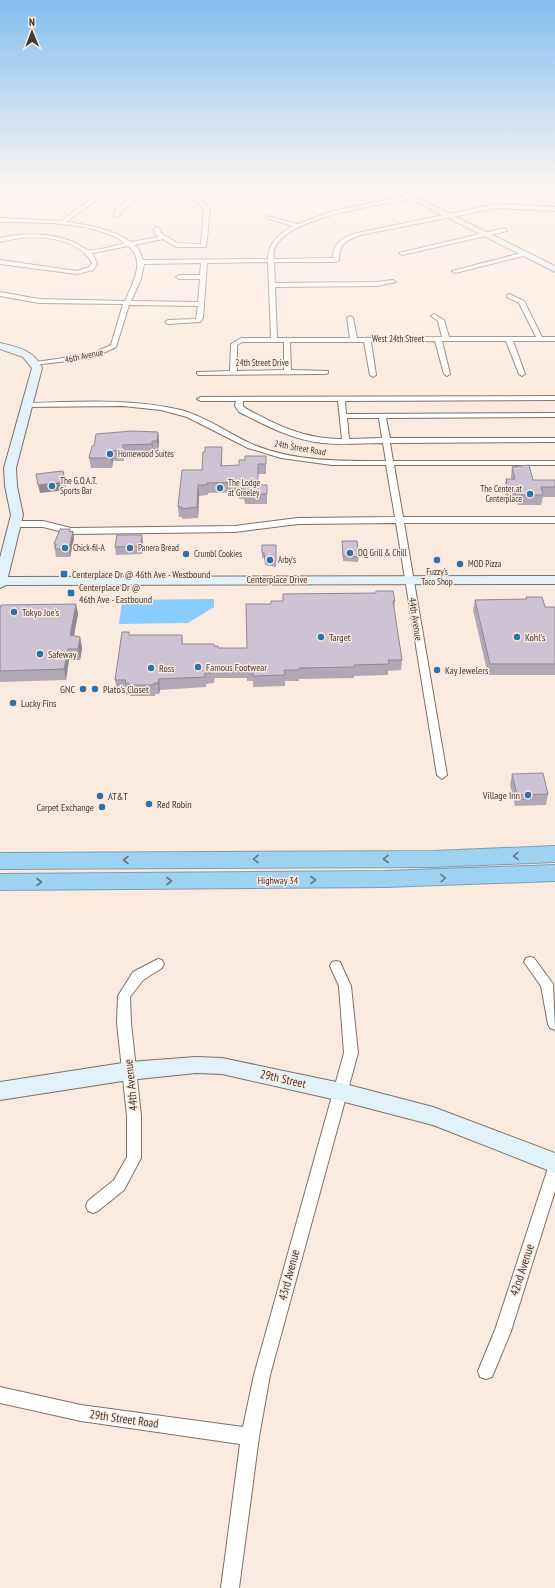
<svg xmlns="http://www.w3.org/2000/svg" width="555" height="1588" font-family="'PT Sans Narrow',sans-serif">
	<style>
		.water { fill: #8accfd }
		.lines { fill: none; stroke-linecap: round; stroke-linejoin: round }
		.street-casing { stroke: #7f7066; stroke-width: 2 }
		.secondary-casing { stroke: #7f7066; stroke-width: 2 }
		.highway-casing { stroke: #7d9daf; stroke-width: 2 }
		.street { fill: #fff; fill-rule: evenodd }
		.secondary { fill: #e2f2fa; fill-rule: evenodd }
		.highway { fill: #9dd3f0; fill-rule: evenodd }
		.wall { fill: #b1a8b5 }
		.shaded-wall { fill: #908893 }
		.building { fill: #cec3d2; stroke: #908893 }
		.oneway { stroke: #667780 }
		.poi-dot { fill: #3072a8; stroke: #fbeadf; stroke-width: 1.5 }
		.labels { text-anchor: middle; stroke-width: 3; stroke-linejoin: round; paint-order: stroke }
		.far-street-label { font-size: 9px; fill: #413a36; stroke: #fbeadf }
		.far-poi-label { font-size: 9px; fill: #413a36; stroke: #fbeadf; text-anchor: start }
		.poi-label { font-size: 10px; fill: #413a36; stroke: #fbeadf; text-anchor: start }
		.street-label { font-size: 10px; fill: #413a36; stroke: #fbeadf }
		.near-street-label { font-size: 12px; fill: #413a36; stroke: #fbeadf }
	</style>
	<rect width="100%" height="100%" fill="#fbeadf"/>
	<path class="water" d="M214 599V607L188 623 119 624 122 600Z"/>
	<g class="lines">
		<defs>
			<path id="street" d="M109 186H114L113 188C122 189 131 191 140 191 165 192 193 187 210 209L206 247H176L163 239 134 245 138 248 143 260 268 259C268 243 280 233 293 226L267 218V216L298 224 333 211 411 195 413 198C382 205 285 216 274 250 273 252 274 256 274 259L333 258C333 242 344 237 357 233L497 204 555 207V211L497 208 360 235C347 240 338 244 339 260L336 262H274L275 283 377 282 393 280 396 282 377 286 275 287 277 338H350L347 318 350 316 353 318 357 338 442 337 438 321 431 316 434 314 444 320 449 337H536L519 303 507 297V295L509 294 524 301 542 337H555V341H513L525 374 522 376 519 374 506 341H442L450 374 447 376 444 374 435 341 371 342 376 375 373 377 370 375 364 342H290L291 370 328 371V373L326 374 199 375 197 374V372L230 371 231 344 241 338H271L268 262 207 263 203 318 200 322 168 324 165 322 168 320 196 319 198 306 129 305 116 347 93 358 34 365 33 364 36 362 91 354 111 345 123 304 39 303 0 296V292L39 299 125 301C132 284 147 261 128 246L92 253 97 264 93 270 77 274 0 264V260L77 271 89 267 92 263C76 234 29 234 0 242V238C23 232 49 233 71 241 77 243 82 248 88 250 93 252 118 245 125 243 95 221 36 222 0 222V218L61 221ZM109 191 135 194 116 209 114 215 117 217 120 215 121 211 141 195 184 196 199 203 204 209 201 244 177 243 161 233 160 229 157 227 154 229 155 234 159 237 131 242C113 229 88 225 66 222ZM201 263 200 275H179L176 277 179 279H200L198 302 131 301 141 279 144 264ZM242 342H284V370L237 371V345Z
				M270 186H277L296 194 315 189 357 186 296 198Z
				M500 186H507L504 188Z
				M505 228 507 231 402 255 399 253Z
				M525 252 527 253V255L455 273 452 271Z
				M555 396V400L345 401 346 414 555 413V417L386 418 390 438H555V442L390 443 393 461H555V465H394L403 517H555V523H404L447 775 442 779 437 775 396 523 298 524 235 532 71 534 43 527H16L12 524 16 521H43L71 528 235 526 298 518 395 517 386 465H332L281 458 248 448 187 417 161 410 123 406 24 407 23 405 27 403C78 402 130 398 181 410 207 417 229 434 254 445 296 462 342 461 386 461L383 443C362 443 342 445 322 443 292 440 265 425 239 412L235 406 236 401H201L197 399 201 397ZM243 401H338L342 439C304 439 278 426 245 408L243 406ZM347 418H379L382 438 349 439Z
				M530 957 534 958 553 984 555 1030 550 1028 548 1024 541 986 524 962 526 958Z
				M158 959 162 960 164 964 162 968 143 980 130 997 131 1023 141 1116V1158L124 1190 98 1211 93 1213 88 1211 86 1206 88 1201 114 1180 127 1157V1116L117 1023 118 996 133 972Z
				M336 961 340 962 351 986 358 1053 270 1375 259 1437 239 1588H221L240 1444 81 1421 0 1403V1387L81 1405 243 1427 254 1375 344 1053 339 986 330 966 332 962Z
				M555 1161V1191L511 1331 492 1377 486 1379 480 1377 478 1371 495 1330 548 1168 550 1163Z"/>
			<path id="secondary" d="M385 186H394L555 266V272Z
				M0 343C17 347 34 350 42 368L16 468 17 486 23 515 8 577 555 576V584L6 585 0 588V558L11 515 5 486 4 468 32 368 23 357 0 349Z
				M196 1057 222 1058 341 1083 433 1107 555 1153V1173L433 1125 341 1101 222 1074 196 1073 129 1080 0 1100V1082L129 1062Z"/>
			<path id="highway" d="M555 846V862L434 867 0 869V853L434 851Z
				M555 865V881L385 887 0 890V874L385 871Z"/>
		</defs>
		<use href="#street" class="street-casing"/>
		<use href="#secondary" class="secondary-casing"/>
		<use href="#highway" class="highway-casing"/>
		<use href="#street" class="street"/>
		<use href="#secondary" class="secondary"/>
		<use href="#highway" class="highway"/>
	</g>
	<path class="wall" d="M158 432 159 441 158 451H153L152 454 124 455V461H113L112 468H91L89 458 94 446Z
		M222 447V466L239 465V460L266 464V474H258V485H267V504H245L244 499H239V492L208 493V495L199 496 198 518 182 519V517H179L178 507 202 470 205 452Z
		M512 467 533 480H555V497H543L541 505H518L516 498H506L504 489 506 479H511V477Z
		M70 529 71 532 73 531 74 539 70 557H56L54 544Z
		M342 541 359 557 358 562 343 561Z
		M143 543 142 554 116 555 115 547Z
		M262 545H276V567L265 565 264 558H262Z
		M376 591 395 601 394 611 402 660 401 670 388 671V675L354 676V678L299 679V681H285V686L253 687V681H247V678H215L214 683 206 684V687L160 690 159 694H155V696H130V694H126V691H117L115 680 129 632V635H182L183 644 214 646 218 648H247L271 604 283 601V594L376 593Z
		M526 597 545 607H555V675H488L473 610 475 600 526 599Z
		M76 604 78 614 74 636 80 637 82 648 80 660H69L66 680 0 682V608Z
		M512 774 548 794 546 805 515 806 510 785Z"/>
	<path class="shaded-wall" d="M158 432 159 441 158 451 157 441Z
		M152 441 153 451 152 454Z
		M222 447V457L221 476V466Z
		M112 451 113 461 112 468 111 458Z
		M65 482 66 490 40 493 38 485Z
		M198 485 199 496 198 518 197 507Z
		M73 531 74 539 70 557 69 549Z
		M142 535 143 543 142 554 141 546Z
		M76 604 78 614 72 646 70 635Z
		M80 637 82 648 80 660 78 649Z
		M68 649 69 660 66 680 64 669Z
		M159 679 160 690 159 694 158 683Z"/>
	<path class="building" d="M132 431 158 432 157 441H152V444L123 445V450L112 451 111 458H89L92 446H94L96 434Z
		M205 447H222L221 466 239 465V460H245V456H266V464H258V485H267V494H244V489H239V482L207 483V485H198L197 507 182 509V507H178L182 470H202L203 452H205Z
		M529 465 533 480H555V487H541L543 495H519L518 488H508L506 479H515L512 467Z
		M63 471 65 482 38 485 36 474Z
		M60 529H70V532L73 531 69 549H55L56 544H54Z
		M117 535H142L141 546 115 547Z
		M342 541H357L359 557 343 556Z
		M262 545H276V561L265 560 264 553H262Z
		M376 591H393L395 601H393L402 660H388L389 664 354 665V667L299 668V670H284L285 675 253 676V670H247V667H214V673H205V677L159 679 158 683H154V685H129V683H125L126 680H115L122 632H129V635H182V644H214V646H218V648H247L246 604H271V601H283V594L376 593Z
		M526 597H542L545 607H555V664H490L475 600 527 599Z
		M76 604 70 635 80 637 78 649H68L64 669 0 671V608L1 605Z
		M543 773 548 794 517 795 512 774Z"/>
	<defs><path id="oneway-chevron" d="M-2-3.5L2.5 0L-2 3.5" fill="none" stroke-width="1.6" stroke-linecap="round" stroke-linejoin="round"/></defs>
	<g class="oneway">
		<use href="#oneway-chevron" transform="translate(516 856) rotate(178)"/>
		<use href="#oneway-chevron" transform="translate(256 859) rotate(180)"/>
		<use href="#oneway-chevron" transform="translate(386 859) rotate(180)"/>
		<use href="#oneway-chevron" transform="translate(126 860) rotate(180)"/>
		<use href="#oneway-chevron" transform="translate(443 878) rotate(-2)"/>
		<use href="#oneway-chevron" transform="translate(313 880)"/>
		<use href="#oneway-chevron" transform="translate(169 881)"/>
		<use href="#oneway-chevron" transform="translate(39 882)"/>
	</g>
	<linearGradient id="sky" x2="0" y2="1"><stop stop-color="#82bef0"/><stop offset="0.46" stop-color="#fdf6f1"/><stop offset="1" stop-color="#fdf6f1" stop-opacity="0"/></linearGradient>
	<rect width="555" height="408" fill="url(#sky)"/>
	<g class="poi-dot">
		<circle cx="110" cy="454" r="4"/>
		<circle cx="52" cy="486" r="4"/>
		<circle cx="220" cy="488" r="4"/>
		<circle cx="530" cy="494" r="4"/>
		<circle cx="65" cy="548" r="4"/>
		<circle cx="130" cy="548" r="4"/>
		<circle cx="350" cy="553" r="4"/>
		<circle cx="186" cy="554" r="4"/>
		<circle cx="270" cy="560" r="4"/>
		<circle cx="437" cy="560" r="4"/>
		<circle cx="460" cy="564" r="4"/>
		<rect x="60" y="570" width="8" height="8" rx="2"/>
		<rect x="67" y="589" width="8" height="8" rx="2"/>
		<circle cx="14" cy="612" r="4"/>
		<circle cx="321" cy="637" r="4"/>
		<circle cx="517" cy="637" r="4"/>
		<circle cx="40" cy="654" r="4"/>
		<circle cx="198" cy="667" r="4"/>
		<circle cx="151" cy="668" r="4"/>
		<circle cx="437" cy="670" r="4"/>
		<circle cx="83" cy="689" r="4"/>
		<circle cx="95" cy="689" r="4"/>
		<circle cx="13" cy="703" r="4"/>
		<circle cx="528" cy="795" r="4"/>
		<circle cx="100" cy="796" r="4"/>
		<circle cx="149" cy="804" r="4"/>
		<circle cx="102" cy="807" r="4"/>
	</g>
	<g class="labels">
		<g class="far-street-label">
			<text x="398" y="342">West 24th Street</text>
			<text transform="translate(84 356) rotate(-12)" y="3">46th Avenue</text>
			<text x="262" y="366">24th Street Drive</text>
			<text transform="translate(300 448) rotate(10)" y="3">24th Street Road</text>
		</g>
		<g class="far-poi-label">
			<text x="118" y="457">Homewood Suites</text>
			<text x="60" y="484">The G.O.A.T.<tspan x="60" dy="10">Sports Bar</tspan></text>
			<text x="228" y="486">The Lodge<tspan x="228" dy="10">at Greeley</tspan></text>
			<text x="522" y="492" text-anchor="end">The Center at<tspan x="522" dy="10">Centerplace</tspan></text>
			<text x="73" y="551">Chick-fil-A</text>
			<text x="138" y="551">Panera Bread</text>
			<text x="358" y="556">DQ Grill &amp; Chill</text>
			<text x="194" y="557">Crumbl Cookies</text>
			<text x="278" y="563">Arby's</text>
			<text x="468" y="567">MOD Pizza</text>
			<text x="437" y="575" text-anchor="middle">Fuzzy's<tspan x="437" dy="10">Taco Shop</tspan></text>
		</g>
		<g class="poi-label">
			<text x="72" y="578">Centerplace Dr @ 46th Ave - Westbound</text>
			<text x="79" y="591">Centerplace Dr @<tspan x="79" dy="12">46th Ave - Eastbound</tspan></text>
			<text x="22" y="616">Tokyo Joe's</text>
			<text x="329" y="641">Target</text>
			<text x="525" y="641">Kohl's</text>
			<text x="48" y="658">Safeway</text>
			<text x="206" y="671">Famous Footwear</text>
			<text x="159" y="672">Ross</text>
			<text x="445" y="674">Kay Jewelers</text>
			<text x="75" y="693" text-anchor="end">GNC</text>
			<text x="103" y="693">Plato's Closet</text>
			<text x="21" y="707">Lucky Fins</text>
			<text x="520" y="799" text-anchor="end">Village Inn</text>
			<text x="108" y="800">AT&amp;T</text>
			<text x="157" y="808">Red Robin</text>
			<text x="94" y="811" text-anchor="end">Carpet Exchange</text>
		</g>
		<g class="street-label">
			<text x="277" y="583">Centerplace Drive</text>
			<text transform="translate(416 619) rotate(81)" y="4">44th Avenue</text>
			<text x="278" y="884">Highway 34</text>
		</g>
		<g class="near-street-label">
			<text transform="translate(283 1079) rotate(13)" y="4">29th Street</text>
			<text transform="translate(131 1085) rotate(-96)" y="4">44th Avenue</text>
			<text transform="translate(522 1270) rotate(-72)" y="4">42nd Avenue</text>
			<text transform="translate(289 1275) rotate(-75)" y="4">43rd Avenue</text>
			<text transform="translate(124 1419) rotate(8)" y="4">29th Street Road</text>
		</g>
	</g>
	<g transform="translate(32 32) rotate(359)" stroke="#fbeadf" stroke-width="3" paint-order="stroke">
	<path d="M0-3L7 15L0 10L-7 15Z" fill="#413a36"/>
	<text y="-6" font-size="11" font-weight="bold" text-anchor="middle" fill="#413a36">N</text>
	</g>
</svg>
